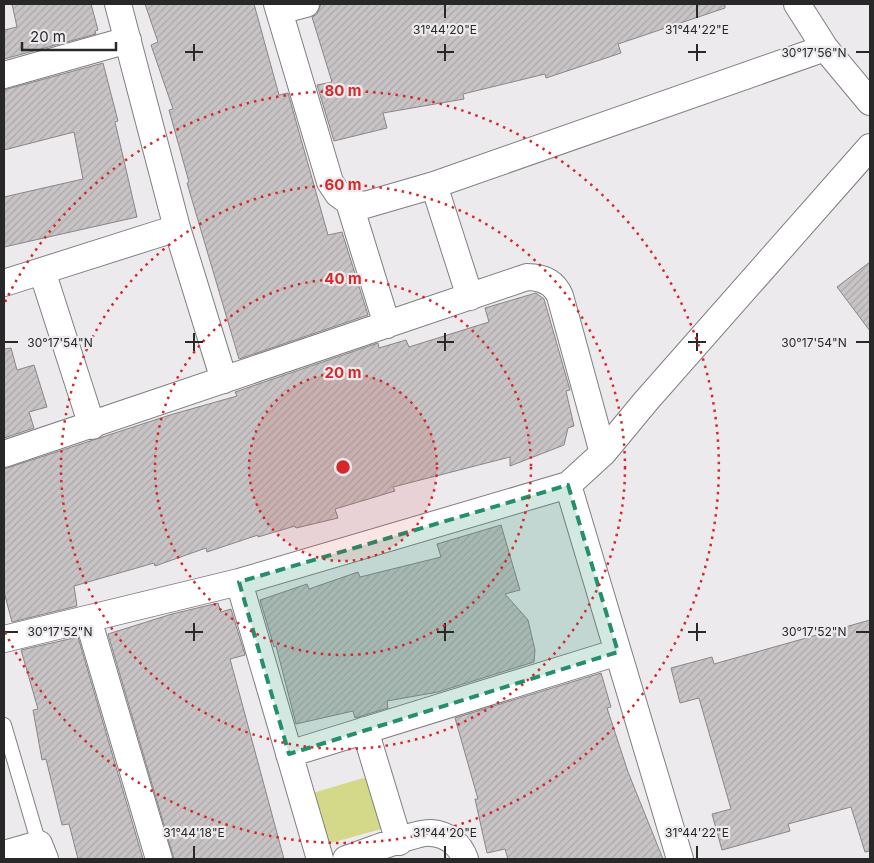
<svg xmlns="http://www.w3.org/2000/svg" width="874" height="863" font-family="Inter,sans-serif">
	<style>
		.grass { fill: #d4d889 }
		.building { fill: url(#building-hatch); stroke: #898687 }
		.lines { fill: none; stroke-linecap: round; stroke-linejoin: round }
		.lane-casing { stroke: #817f81; stroke-width: 16 }
		.street-casing { stroke: #817f81; stroke-width: 28 }
		.lane { stroke: #fff; stroke-width: 14 }
		.street { stroke: #fff; stroke-width: 26 }
		.marked { fill: #258e6a; fill-opacity: 0.2; stroke: #258e6a; stroke-width: 4; stroke-dasharray: 10 6; stroke-linejoin: round }
		.ticks { fill: none; stroke: #282829; stroke-width: 2 }
		.ring { fill: none; stroke: #d62828; stroke-width: 2.5; stroke-dasharray: 2.5 5 }
		.ticks-label { font-size: 12px; text-anchor: middle; fill: #282829; stroke: #eceaed; stroke-width: 4.5; stroke-linejoin: round; paint-order: stroke }
		.centre { fill: #d62828; stroke: #eceaed; stroke-width: 2.5 }
		.ring-label { font-size: 15px; text-anchor: middle; font-weight: bold; fill: #d62828; stroke: #eceaed; stroke-width: 4.5; stroke-linejoin: round; paint-order: stroke }
	</style>
	<defs>
		<pattern id="building-hatch" width="6" height="6" patternUnits="userSpaceOnUse" patternTransform="scale(1.25)"><rect width="6" height="6" fill="#c8c4c5"/><path d="M-1 1l2-2M0 6l6-6M5 7l2-2" fill="none" stroke="#aca8a9"/></pattern>
	</defs>
	<rect width="100%" height="100%" fill="#eceaed"/>
	<path class="grass" d="M370 776 385 828 327 844 313 793Z"/>
	<path class="building" d="M12 4H91L98 30 95 31 96 34 4 59V30L17 27Z
		M145 4H254L279 95 288 93 328 235 342 232 368 315 239 359 187 183 189 182 169 110 173 109 151 45 158 42Z
		M321 4H725V8L618 44 621 53 546 78 545 74 463 94 464 99 383 113 387 128 334 141 317 85 332 82 312 17 317 14Z
		M103 63 118 121 115 122 137 217 4 247V197L83 179 74 132 4 150V90Z
		M870 262V331L837 287Z
		M536 293 544 299 570 390 566 391 574 426 568 428 564 445 510 466V457L393 487 395 491 335 509 338 518 296 528 295 526 258 537V535L207 552 206 548 155 566 154 563 74 586 77 606 12 622 4 592V469L170 415 237 396 235 392 378 343 379 348 406 340 409 347 489 322 485 308Z
		M11 348 17 370 34 365 47 407 29 412 34 428 4 438V349Z
		M501 525 520 590 505 594 528 620 535 650 534 662 438 692 387 701 388 708 355 718 353 711 296 724 276 646 274 647 260 600 307 584 309 589 358 572 360 577 441 557 437 544Z
		M218 603 221 612 231 609 245 655 230 659 284 859H174L108 634 172 614Z
		M870 620V851L865 852 851 807 788 824 790 831 722 850 712 814 731 809 699 698 680 703 671 668 712 657 714 664Z
		M78 637 143 859H78L69 824 62 825 46 759 42 760 33 710 38 709 21 650Z
		M601 673 611 707 607 708 628 772 663 859H508L505 849 487 853 475 799H478L455 718Z"/>
	<g class="lines">
		<defs>
			<path id="lane" d="M4 725 39 844"/>
			<path id="street" d="M118 4 177 228 224 380
				M277 4 330 182 338 194 349 202 365 205 434 185 825 48
				M797 4 825 48 870 102
				M279 11 306 4
				M4 75 128 40
				M434 185 470 297
				M349 202 387 325
				M42 271 92 426
				M4 283 177 228
				M4 454 527 277C542 277 554 282 560 296L603 453
				M568 485 680 859
				M239 582 320 859
				M88 619 159 859
				M4 639 239 582 568 485 603 453 646 401 870 147
				M365 730 399 842
				M289 754 618 652
				M4 854 39 844 45 859
				M346 859C361 854 419 831 431 833 447 834 460 844 465 859"/>
		</defs>
		<use href="#lane" class="lane-casing"/>
		<use href="#street" class="street-casing"/>
		<use href="#lane" class="lane"/>
		<use href="#street" class="street"/>
	</g>
	<path class="marked" d="M568 485 618 652 289 754 239 582Z"/>
	<path class="ticks" d="M445 5V18M697 5V18M194 44V61M445 44V61M697 44V61M185 52H203M437 52H454M688 52H706M856 52H869M194 333V351M445 333V351M697 333V351M5 342H18M185 342H203M437 342H454M688 342H706M856 342H869M194 623V641M445 623V641M697 623V641M5 632H18M185 632H203M437 632H454M688 632H706M856 632H869M194 846V858M445 846V858M697 846V858"/>
	<circle cx="343" cy="467" r="94" fill="#d62828" fill-opacity=".12"/>
	<g class="ring">
		<circle cx="343" cy="467" r="94"/>
		<circle cx="343" cy="467" r="188"/>
		<circle cx="343" cy="467" r="282"/>
		<path d="M5 302A376 376 0 1 1 5 632"/>
	</g>
	<g class="ticks-label">
		<text x="445" y="34">31°44'20"E</text>
		<text x="697" y="34">31°44'22"E</text>
		<text x="814" y="57">30°17'56"N</text>
		<text x="60" y="347">30°17'54"N</text>
		<text x="814" y="347">30°17'54"N</text>
		<text x="60" y="636">30°17'52"N</text>
		<text x="814" y="636">30°17'52"N</text>
		<text x="194" y="837">31°44'18"E</text>
		<text x="445" y="837">31°44'20"E</text>
		<text x="697" y="837">31°44'22"E</text>
	</g>
	<circle cx="343" cy="467" r="8" class="centre"/>
	<g class="ring-label">
		<text x="343" y="96">80 m</text>
		<text x="343" y="190">60 m</text>
		<text x="343" y="284">40 m</text>
		<text x="343" y="378">20 m</text>
	</g>
	<rect width="874" height="863" fill="none" stroke="#282829" stroke-width="10"/>
	<path d="M22 42v8h94v-8" fill="none" stroke="#282829" stroke-width="2.5"/>
	<text x="30" y="42" font-size="15" fill="#282829" stroke="#eceaed" stroke-width="4" paint-order="stroke">20 m</text>
</svg>
